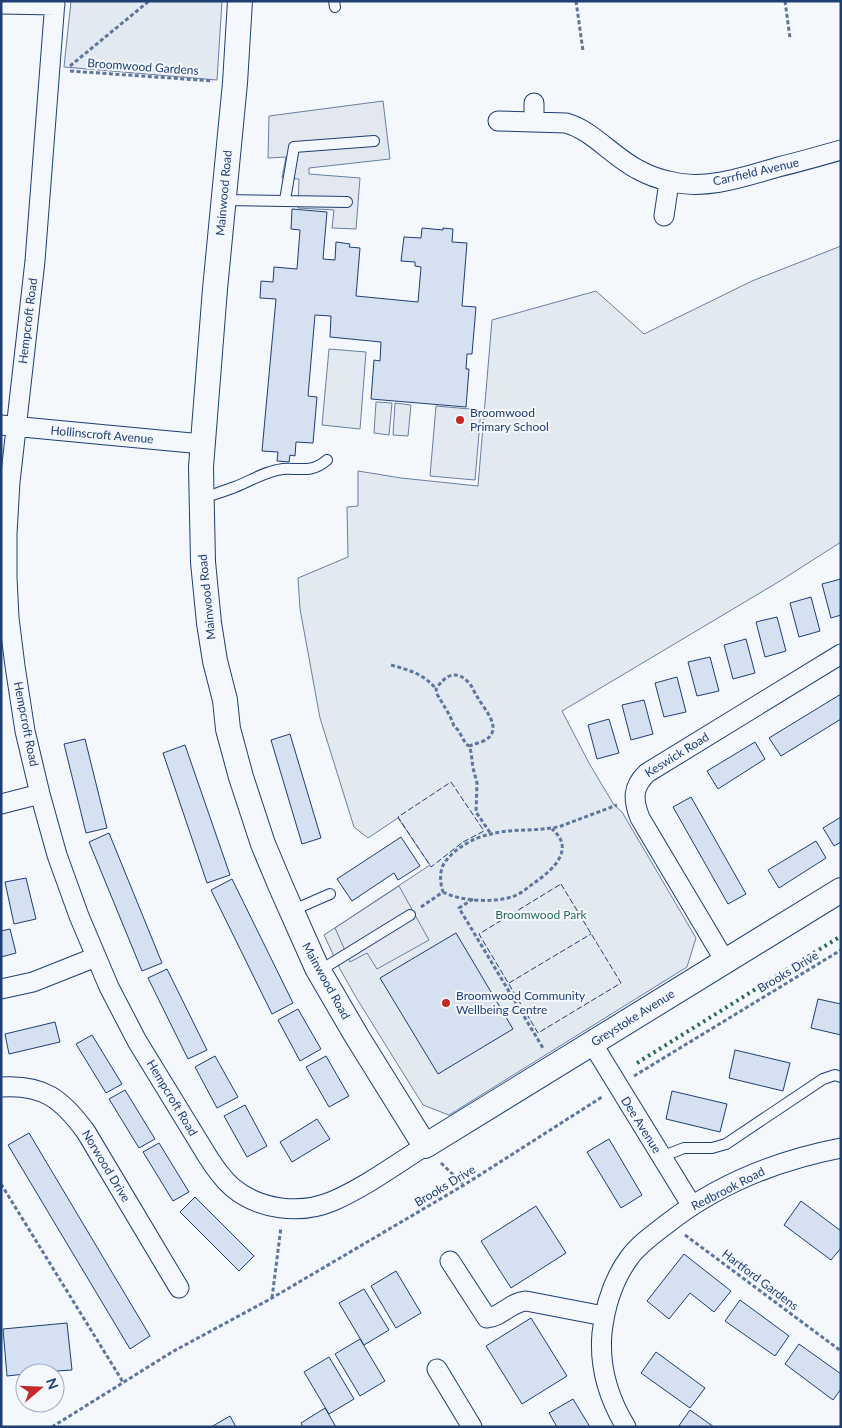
<svg xmlns="http://www.w3.org/2000/svg" width="842" height="1428" font-family="Lato,sans-serif">
	<style>
		.green { fill: #e3e9f0; stroke: #687fa3 }
		.parking { fill: #e3e8f0; stroke: #687fa3 }
		.building { fill: #d5e0f0; stroke: #1d3f73 }
		.lines { fill: none; stroke-linecap: round; stroke-linejoin: round }
		.service-casing { stroke: #1d3f73; stroke-width: 12 }
		.minor-casing { stroke: #1d3f73; stroke-width: 21 }
		.tertiary-casing { stroke: #1d3f73; stroke-width: 26 }
		.path { stroke: #5e769c; stroke-width: 3; stroke-dasharray: 4 2.5; stroke-linecap: butt }
		.service { stroke: #f4f7fb; stroke-width: 10 }
		.minor { stroke: #f4f7fb; stroke-width: 19 }
		.tertiary { stroke: #f4f7fb; stroke-width: 24 }
		.hedge { stroke: #2c6c60; stroke-width: 4; stroke-dasharray: 2.5 4; stroke-linecap: butt }
		.fence { stroke: #1d3f73; stroke-width: 1; stroke-dasharray: 6 2.5; stroke-linecap: butt }
		.poi-dot { fill: #c62828; stroke: #f4f7fb; stroke-width: 2 }
		.labels { text-anchor: middle; stroke-width: 4; stroke-linejoin: round; paint-order: stroke }
		.street-label { font-size: 12px; fill: #1d3f73; stroke: #f4f7fb }
		.poi-label { font-size: 12px; fill: #1d3f73; stroke: #f4f7fb; text-anchor: start }
		.park-label { font-size: 12px; fill: #2c6c60; stroke: #f4f7fb }
	</style>
	<rect width="100%" height="100%" fill="#f4f7fb"/>
	<path class="green" d="M71 1H222L217 80 64 67Z
		M841 246V542L780 581 562 711 589 763 614 805 622 812 696 938 687 967 449 1115 423 1105 357 999 340 969 324 935 430 865 398 818 368 838 354 827 320 718 300 609 298 578 348 557 347 507 358 506V471L401 478 478 486 492 320 596 291 644 334 752 281Z
		M329 349 366 352 360 429 322 425Z
		M376 402 392 403 389 435 374 433Z
		M395 403 411 405 408 436 393 435Z
		M436 406 481 410 475 480 430 476Z"/>
	<path class="parking" d="M383 101 390 159 309 168V174L360 178 356 229 332 228 334 210 298 208 299 179 282 178 286 157 268 158 269 116Z
		M399 886 429 940 377 969 367 953 350 962 335 928Z"/>
	<path class="building" d="M292 209 327 212 323 259 335 260 336 242 350 244 349 247 360 248 356 296 418 302 421 267 415 266V262L401 261 404 237 421 238 422 228 443 230V228L453 229 452 242 467 243 462 306 476 307 472 354H467L466 369H469L466 407 371 399 374 360 380 361 381 342 330 337 331 316 315 315 308 396 317 397 313 443 296 442 295 456 290 455 289 462 277 461 278 452 262 451 276 299 260 298 261 281 273 282 274 267 297 269 300 230 291 229Z
		M841 579V615L831 618 822 584Z
		M811 597 820 631 799 637 790 603Z
		M777 617 786 651 765 657 756 622Z
		M746 639 755 673 733 679 724 645Z
		M710 657 719 691 697 696 688 662Z
		M677 677 686 712 664 717 655 683Z
		M841 694V719L781 756 769 738Z
		M644 700 653 734 631 740 622 705Z
		M609 719 619 753 597 759 588 725Z
		M290 734 321 838 302 844 271 740Z
		M85 739 107 828 86 833 64 744Z
		M755 742 765 759 718 789 707 771Z
		M185 745 230 875 207 883 163 753Z
		M691 797 746 894 728 904 673 807Z
		M841 817V842L834 846 823 828Z
		M109 833 162 963 142 971 89 842Z
		M401 837 420 866 398 880 394 873 352 901 337 879Z
		M816 841 826 858 779 888 768 870Z
		M26 878 36 919 14 924 5 882Z
		M232 879 293 1003 272 1014 211 890Z
		M10 929 16 953 1 957V931Z
		M456 933 513 1029 438 1074 380 978Z
		M167 969 207 1050 188 1059 148 978Z
		M818 999 841 1004V1035L811 1028Z
		M298 1009 321 1049 300 1061 278 1020Z
		M55 1022 60 1042 9 1054 5 1034Z
		M92 1035 122 1084 106 1093 76 1044Z
		M735 1050 790 1063 783 1091 729 1078Z
		M215 1056 238 1097 217 1108 195 1067Z
		M326 1056 349 1096 329 1107 306 1067Z
		M125 1090 155 1139 139 1148 109 1099Z
		M672 1091 727 1104 720 1132 666 1119Z
		M245 1105 267 1146 247 1157 224 1116Z
		M317 1119 330 1139 292 1162 280 1142Z
		M29 1133 150 1336 130 1349 8 1145Z
		M609 1139 642 1195 621 1208 587 1152Z
		M159 1143 189 1192 173 1201 143 1152Z
		M195 1197 254 1256 239 1271 180 1212Z
		M801 1201 841 1231V1248L831 1260 784 1225Z
		M536 1206 566 1253 511 1288 481 1241Z
		M684 1254 731 1291 714 1312 690 1293 669 1319 647 1301Z
		M396 1271 421 1313 396 1328 371 1286Z
		M364 1289 389 1330 364 1345 339 1303Z
		M740 1300 789 1336 775 1356 725 1321Z
		M531 1318 567 1376 522 1404 486 1346Z
		M67 1323 72 1370 25 1373V1374L7 1376 3 1329Z
		M360 1339 385 1381 360 1396 335 1354Z
		M799 1344 841 1374V1389L833 1400 785 1364Z
		M656 1352 705 1388 690 1408 641 1373Z
		M329 1357 354 1399 329 1414 304 1372Z
		M573 1399 590 1427H557L549 1413Z
		M325 1408 336 1427H303L301 1423Z
		M690 1410 714 1427H678Z
		M230 1416 236 1427H211Z"/>
	<g class="lines">
		<defs>
			<path id="service" d="M334 1 335 7
				M224 200 347 202
				M285 200 294 147 374 141
				M201 499C212 495 224 491 235 487 251 481 265 471 283 469 301 468 312 473 327 460
				M291 911 330 894
				M319 971 410 915
				M661 1157 684 1148H712L726 1144 823 1079 835 1075 841 1077"/>
			<path id="minor" d="M55 1 35 261 10 482 7 534V577L9 618 15 666 25 731 40 794 57 855 79 916 109 987 137 1041 208 1157C215 1168 222 1178 232 1187 259 1210 300 1215 333 1201 365 1187 395 1165 425 1146
				M1 4 55 5
				M534 103V122
				M498 121 566 123C592 130 612 156 637 169 646 174 658 179 669 181 704 191 744 177 778 167 799 162 820 156 841 150
				M664 216 669 182
				M1 425 202 444
				M1 804 40 794
				M725 961 640 818C633 800 632 787 647 773L841 654
				M1 989 33 982 96 957
				M592 1043 692 1206
				M1 1087C43 1084 62 1099 86 1132L179 1288
				M450 1261 487 1318C501 1317 511 1302 526 1301L604 1316
				M437 1369 472 1427
				M626 1427C609 1399 599 1366 602 1333 605 1306 613 1280 629 1258 639 1244 654 1234 668 1223 718 1184 779 1160 841 1148"/>
			<path id="tertiary" d="M240 1 235 83 215 289 201 467 203 562 209 623 215 661 225 700 228 729 241 777 263 844 281 887 317 968 356 1035 425 1146 841 890"/>
		</defs>
		<use href="#service" class="service-casing"/>
		<use href="#minor" class="minor-casing"/>
		<use href="#tertiary" class="tertiary-casing"/>
		<path class="path" d="M576 1 583 51
			M785 1 790 38
			M70 66 149 1
			M70 71 213 81
			M391 665C409 670 424 674 436 689
			M469 746C477 743 489 741 492 733 497 722 483 707 478 698 475 694 473 688 470 684 457 669 446 674 436 689L437 694 450 716 454 726 458 730 466 744 469 746 471 752 473 768 477 783 476 812 491 834
			M443 892C460 901 493 903 511 897 520 895 527 888 534 883 553 870 576 849 552 829
			M473 899 459 908 543 1048
			M421 907 443 892C440 883 439 870 445 862 455 848 475 837 491 834 514 828 538 832 561 826L617 805
			M634 1076 841 950
			M441 1163 464 1185
			M1 1184 123 1382
			M685 1235 841 1351
			M272 1298 281 1227
			M52 1427 172 1352 272 1298 464 1185 602 1097"/>
		<use href="#service" class="service"/>
		<use href="#minor" class="minor"/>
		<use href="#tertiary" class="tertiary"/>
		<path class="hedge" d="M637 1063 841 936"/>
		<path class="fence" d="M451 782 484 831 463 842 431 867 398 817Z
			M561 884 621 983 538 1033 479 934Z
			M509 983 591 934"/>
	</g>
	<g class="poi-dot">
		<circle cx="460" cy="420" r="5"/>
		<circle cx="446" cy="1003" r="5"/>
	</g>
	<g class="labels">
		<g class="street-label">
			<text transform="translate(143 67) rotate(4)" y="4">Broomwood Gardens</text>
			<text transform="translate(756 172) rotate(-13)" y="4">Carrfield Avenue</text>
			<text transform="translate(224 193) rotate(-85)" y="4">Mainwood Road</text>
			<text transform="translate(28 321) rotate(-83)" y="4">Hempcroft Road</text>
			<text transform="translate(102 435) rotate(5)" y="4">Hollinscroft Avenue</text>
			<text transform="translate(207 597) rotate(-96)" y="4">Mainwood Road</text>
			<text transform="translate(26 724) rotate(79)" y="4">Hempcroft Road</text>
			<text transform="translate(677 755) rotate(-32)" y="4">Keswick Road</text>
			<text transform="translate(788 972) rotate(-31)" y="4">Brooks Drive</text>
			<text transform="translate(326 981) rotate(61)" y="4">Mainwood Road</text>
			<text transform="translate(633 1018) rotate(-32)" y="4">Greystoke Avenue</text>
			<text transform="translate(172 1098) rotate(59)" y="4">Hempcroft Road</text>
			<text transform="translate(641 1125) rotate(58)" y="4">Dee Avenue</text>
			<text transform="translate(106 1166) rotate(59)" y="4">Norwood Drive</text>
			<text transform="translate(445 1186) rotate(-31)" y="4">Brooks Drive</text>
			<text transform="translate(728 1189) rotate(-27)" y="4">Redbrook Road</text>
			<text transform="translate(760 1280) rotate(37)" y="4">Hartford Gardens</text>
		</g>
		<g class="poi-label">
			<text x="470" y="417">Broomwood<tspan x="470" dy="14">Primary School</tspan></text>
			<text x="456" y="1000">Broomwood Community<tspan x="456" dy="14">Wellbeing Centre</tspan></text>
		</g>
		<g class="park-label">
			<text x="541" y="919">Broomwood Park</text>
		</g>
	</g>
	<rect width="842" height="1428" fill="none" stroke="#1d3f73" stroke-width="5"/>
	<g transform="translate(40 1388) rotate(71)"><circle r="24" fill="#f4f7fb" stroke="#9eadc5"/>
	<path d="M0-4L9 19L0 12L-9 19Z" fill="#c62828"/>
	<text y="-8" font-size="14" font-weight="bold" text-anchor="middle" fill="#1d3f73">N</text>
	</g>
</svg>
